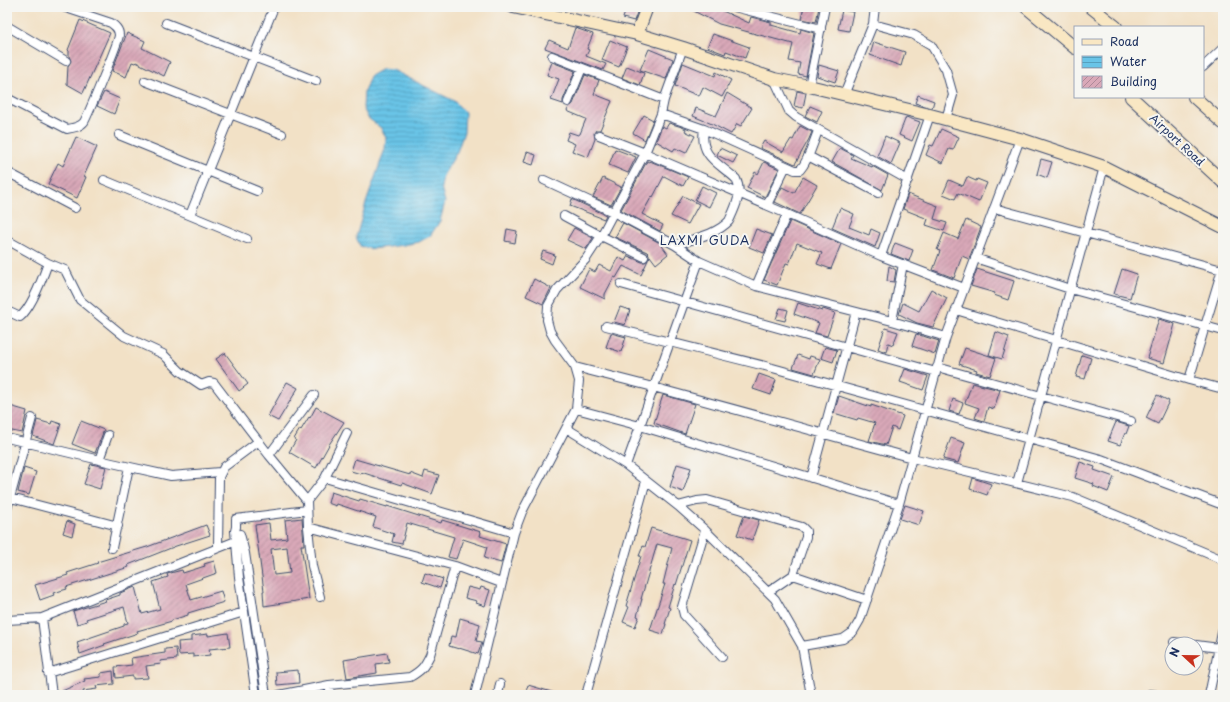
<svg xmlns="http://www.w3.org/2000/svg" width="1230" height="702" font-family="'Playpen Sans',sans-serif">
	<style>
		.water { fill: url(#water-rules); stroke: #427aa2 }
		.building { fill: url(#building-hatch); fill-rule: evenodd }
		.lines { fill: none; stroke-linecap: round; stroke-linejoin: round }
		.street-casing { stroke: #3b4a6e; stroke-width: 10 }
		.secondary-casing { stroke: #3b4a6e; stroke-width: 14 }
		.street { stroke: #fff; stroke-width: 8 }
		.secondary { stroke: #f9e7c3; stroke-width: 12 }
		.labels { text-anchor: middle; stroke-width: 4; stroke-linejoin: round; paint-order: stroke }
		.street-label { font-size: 11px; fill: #1b2f5e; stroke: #f6f6f2 }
		.neighbourhood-label { font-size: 12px; letter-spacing: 1px; fill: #1b2f5e; stroke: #f6f6f2 }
	</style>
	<defs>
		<pattern id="water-rules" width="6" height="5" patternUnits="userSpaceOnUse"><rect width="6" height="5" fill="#69c4e7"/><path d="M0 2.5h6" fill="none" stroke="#56a0be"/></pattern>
		<pattern id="building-hatch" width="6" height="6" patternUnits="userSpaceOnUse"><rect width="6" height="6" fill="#d9a8b8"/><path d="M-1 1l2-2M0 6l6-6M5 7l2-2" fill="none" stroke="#af8999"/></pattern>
	</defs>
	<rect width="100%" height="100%" fill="#f6f6f2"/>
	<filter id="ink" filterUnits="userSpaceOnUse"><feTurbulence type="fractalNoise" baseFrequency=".025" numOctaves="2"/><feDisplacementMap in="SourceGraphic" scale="8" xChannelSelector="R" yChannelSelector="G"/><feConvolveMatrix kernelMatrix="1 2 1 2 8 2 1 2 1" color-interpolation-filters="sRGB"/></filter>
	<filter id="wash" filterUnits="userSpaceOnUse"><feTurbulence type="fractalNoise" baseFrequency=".012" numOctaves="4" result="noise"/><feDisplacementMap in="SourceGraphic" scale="16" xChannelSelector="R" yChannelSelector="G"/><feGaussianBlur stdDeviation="0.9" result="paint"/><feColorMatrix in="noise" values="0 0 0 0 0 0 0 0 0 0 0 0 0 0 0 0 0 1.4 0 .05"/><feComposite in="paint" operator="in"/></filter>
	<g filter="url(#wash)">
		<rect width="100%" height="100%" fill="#f2e1c6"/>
		<path class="water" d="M382 69 393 70 454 101 465 112 464 132 457 152 443 176 441 187 445 202 440 221 430 236 419 242 404 245 371 249 360 246 356 237 366 203 385 149 386 138 381 128 368 118 363 108 364 92 370 76Z"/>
		<g id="blocks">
			<path class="building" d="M627 7H639L634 21 623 18Z
				M686 7H714L749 23 751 17 771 22V25L800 33 801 29 814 33 806 76 798 74 800 63 789 61 793 44 719 24Z
				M804 7H819L816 22 802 19 803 15H802Z
				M842 10 853 12 849 31 838 29Z
				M80 20 110 33 83 93 67 84 68 66 71 61 69 56V51L68 50Z
				M575 28 593 34 587 49 589 50 586 56 606 64 603 70 545 48 549 40 568 48Z
				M127 33 145 41 142 48 170 62 164 76 136 62 135 63 132 62 126 77 112 71Z
				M713 34 749 47 745 58 726 51 725 54 707 47Z
				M610 40 627 47 619 67 602 60Z
				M874 42 905 52 901 66 870 55Z
				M649 49 673 59 666 79 640 70Z
				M552 62 575 71 563 100V104L551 100 559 79 547 75Z
				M683 63 715 76 716 72 731 80 722 97 703 87 699 96 675 86Z
				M819 65 839 71 835 82 817 76Z
				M627 66 644 73 640 85 622 78Z
				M585 75 599 80 594 94 612 101 600 130H596L594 133 595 139 588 157 572 151 575 144 566 140 569 132 578 135 580 134 586 119 567 111 569 107 573 104Z
				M797 91 806 93 803 108 794 106Z
				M104 92 120 99 114 114 97 106Z
				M727 93 752 108 741 126 737 124 731 134 712 124 693 116 696 108 716 116Z
				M918 95 934 101 932 108 915 103Z
				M810 106 822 111 817 122 805 116Z
				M644 115 653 120 645 140 633 133Z
				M906 117 920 122 912 141 899 135Z
				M669 123 682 127 686 129 685 131 695 136 686 153 675 148 673 151 656 141 662 126 666 128Z
				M800 126 812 132 809 139 795 164 760 148 764 141 783 152 791 139 793 140Z
				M941 129 959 137 953 150 949 149 943 163 926 155 930 145 933 146Z
				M885 136 900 143 891 164 877 156Z
				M76 137 97 147 84 176 86 177 77 198 48 184 58 163 63 166Z
				M720 148 737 156 733 163 717 155Z
				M840 148 853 155 851 158 872 167V166L888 175 882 190 832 162Z
				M615 149 636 157 628 173 609 165Z
				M527 152 536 155 533 165 524 162Z
				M1041 159 1052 162 1047 178 1037 174Z
				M647 161 649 162 650 161 688 177 683 186 664 176 653 197 652 196 642 214 663 225 660 231 621 210Z
				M764 162 779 169 765 197 747 188 755 172 758 174Z
				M803 177 817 185 800 214 775 202 782 187 794 193Z
				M967 177 976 181 977 179 987 183 979 202 958 193 955 199 943 194 949 180 963 186Z
				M603 178 621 187 611 205 593 197Z
				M702 186 716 193 709 207 695 200Z
				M908 194 938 206 934 219 947 223 944 231 926 225 928 219 903 209Z
				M683 196 699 204 688 224 671 216Z
				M572 199 606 215 604 219 570 206Z
				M840 208 854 214 849 227 869 235 871 229 880 233 875 247 832 228Z
				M966 220 981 227 969 259 962 256 954 278 933 270 940 251 937 250 944 233 958 239Z
				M790 221 841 244 831 269 817 264 822 253 797 243 789 264 786 263 777 285 764 280Z
				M623 223 660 243 668 254 656 264 650 256 649 258V254L647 252 615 237Z
				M574 228 593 238 586 249 567 240Z
				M507 229 517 231 515 243 505 241Z
				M756 229 772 235 764 253 749 247Z
				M895 243 913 250 909 261 891 254Z
				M543 251 555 255 552 264 540 259Z
				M628 256 642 262H645L648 260 641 275 623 266 616 278 614 277 605 294V299L580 287 589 269 595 272 599 265 611 271 618 257 625 261Z
				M889 266 896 270 894 282 887 281Z
				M977 269 1014 281 1008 300 994 295 995 293 971 286Z
				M1122 269 1137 274 1130 298 1114 294Z
				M534 279 551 288 543 304 526 296Z
				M931 289 947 298 933 327 917 323 899 314 903 303 919 311Z
				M798 303 822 311 823 309 835 313 827 336 815 333 819 323 794 314Z
				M620 307 630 310 625 325 614 322Z
				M780 308 788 310 785 321 776 319Z
				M1159 319 1175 324 1164 363 1147 358Z
				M885 328 898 332 893 345 888 343 886 352 878 349Z
				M996 332 1009 337 1002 359 989 355Z
				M611 333 626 337 621 352 606 347Z
				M916 334 939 341 935 354 912 346Z
				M825 347 837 350 833 362 821 358Z
				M965 348 996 358 990 376 976 372 977 370 959 364Z
				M225 353 248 384 239 391 216 359Z
				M798 355 809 359 810 356 820 359 814 374 793 368Z
				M1082 355 1091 358 1085 379 1076 377Z
				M905 369 928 376 923 390 900 382Z
				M759 374 776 380 771 395 753 389Z
				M287 382 298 388 278 421 268 416Z
				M972 383 1000 390 994 409 988 407 984 421 975 418 979 408 965 403Z
				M663 395 695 404 685 434 654 423Z
				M1157 395 1169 401 1158 424 1146 418Z
				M839 396 871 407V405L903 416 898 430 892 427 886 445 869 441 875 423 858 418 857 420 834 413Z
				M953 399 963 403 959 414 949 411Z
				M10 406 27 411 22 433 7 430V416Z
				M316 407 344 422 330 443 316 468 289 452 296 440 294 439 300 429 301 430 309 417 310 418Z
				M37 420 51 424 52 421 61 424 54 444 33 436Z
				M81 421 104 430 95 453 72 444Z
				M1116 422 1129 426 1126 434 1125 433 1120 445 1108 441Z
				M951 438 965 443 958 463 943 459Z
				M355 459 410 475V473L423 478 425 471 439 475 432 494 402 483 401 485 361 472V474L351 471Z
				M1080 462 1095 467 1094 470 1114 477 1108 492 1093 486 1094 484 1075 478Z
				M91 464 106 467 100 489 84 484Z
				M677 464 691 468 683 492 670 487Z
				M24 468 36 472 29 495 18 492Z
				M973 478 991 484 987 495 970 489Z
				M331 492 359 501 360 499 387 507V506L441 523 442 520 481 532 480 536 506 544 501 563 484 558 487 547 463 539 456 559 448 557 454 537 407 523 402 544 392 542 394 534 373 527 376 517 337 504 336 506 328 503Z
				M905 505 924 511 919 525 900 519Z
				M744 516 759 520 752 540 737 535Z
				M302 518 304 545H301L309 599 264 606 263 591H264L255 525 269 523 271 540 287 538 285 520ZM287 547 290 573 274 575 271 549Z
				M67 521 75 524 72 536 63 533Z
				M206 525 210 535 176 546 128 565 129 567 66 587 67 589 53 593 54 595 40 600 35 585 68 575 67 573 98 563 97 562 147 547Z
				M651 528 690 540 676 585 675 584 668 607 670 608 665 624H666L663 634 650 630 665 584H663L672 548 657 544 641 599H642L637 616 639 617 635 627 623 622 629 607 626 606 641 556H639L643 546 645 547Z
				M214 561 217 573 186 584 191 600 221 591 224 602 188 613V615L172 620V621L137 631 138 633 104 644 105 645 80 654 77 642 124 626V624L128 623 124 607 86 619 87 621 77 624 73 611 106 601 105 600 120 595V593L135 587 142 614 160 609 153 582 168 577 167 574 182 570 183 573 205 566 204 564Z
				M425 573 443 579 440 588 422 582Z
				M468 587 480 590 481 587 490 590 485 606 476 603 477 601 465 598Z
				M460 618 480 624 476 641 482 642 478 654 459 648V649L449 646 451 636 456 637Z
				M228 633 230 647 209 649 210 655 193 657V654L179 655 178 642 191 641V636L208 634V636Z
				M176 648 177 659 160 661 161 664 146 666 148 678 133 679V676L116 678 115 667 132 665 131 658 165 653V649Z
				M387 653 389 662 376 664 377 673 347 678 344 660Z
				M298 670 299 683 277 685 276 672Z
				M113 671 114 684 96 686 97 689 83 691 84 695H69V692L63 693 62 691 85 681 84 679 101 677V673Z
				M528 685 555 693 554 695H525Z"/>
		</g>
	</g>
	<g filter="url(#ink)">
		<use href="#blocks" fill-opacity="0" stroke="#3b4a6e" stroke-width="1"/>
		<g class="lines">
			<defs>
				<path id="street" d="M734 7 821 29
					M166 23 316 81
					M873 24 914 35 931 45 946 70 953 95 946 119
					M7 26 66 61
					M552 56 664 100
					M1203 67 1223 48
					M774 79 789 111 796 117 908 180
					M145 81 282 134
					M809 86 825 7
					M844 95 873 24 875 7
					M7 98 67 129C73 128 80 127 84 122 88 115 119 41 119 35 119 29 115 26 111 23L63 7
					M568 102 582 68
					M661 114 704 129 795 170H800C809 160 813 143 818 131
					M119 135 257 191
					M599 135 645 153 787 214 881 256 964 288
					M808 156 878 193
					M7 172 75 208
					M104 180 247 239
					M544 180 613 212 675 245 699 261 756 286 892 321 946 337
					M767 205 786 166
					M994 208 1222 270
					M190 215 274 7
					M564 216 601 236 644 257
					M7 240 48 263C43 277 32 307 20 317L7 311
					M675 245C692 239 716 235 729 221 735 208 743 193 736 179 719 163 699 157 704 129
					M881 256 930 115
					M975 258 1070 289 1223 331
					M48 263 65 270 80 300 124 336 163 354 180 371 201 385 209 382 214 383 269 455 307 501 308 527 312 566 320 597
					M621 284 936 372
					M756 286 787 214
					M956 310 1189 380 1223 266
					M892 321 903 264
					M606 326 769 367 1101 459 1223 505
					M575 367 653 387 912 458 1073 497 1223 560
					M937 367 1131 421
					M1189 380 1223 389
					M576 409 640 426 899 504
					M566 428 626 465 678 506 705 530 775 599 802 646 811 695
					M7 438 112 463 171 476 220 472
					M269 455 314 395
					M99 460 108 435
					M626 465 699 261
					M325 478 514 533
					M811 478 856 312
					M1017 483 1104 167
					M7 497 118 526
					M307 501 325 478 347 433
					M678 506 697 501 707 500 802 527 806 531V537L793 575 768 592
					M7 509 32 418
					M308 527 455 566 501 583
					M705 530 682 607 684 615 722 657
					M240 534 245 553 266 695
					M112 548 129 467
					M218 548 219 477 224 467 259 441
					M793 575 867 600
					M42 618 52 695
					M7 620 42 618 241 539
					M1174 642 1190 644
					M1196 645 1219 648
					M802 646 843 639 853 632 860 620 899 504 946 337 1020 139
					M48 673 244 612
					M329 685 331 695
					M1150 694 1157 695
					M256 695 239 577 235 531 236 527V519L307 510
					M279 695 329 685 410 677C422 670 424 667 430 655L455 566
					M475 695 514 533 522 512 576 409 579 381 575 367 555 340 550 331 547 320 548 306 557 290 586 259 601 236 645 153 661 114 664 100 683 48
					M498 695 500 684
					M586 695 646 481
					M1209 695 1223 628"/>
				<path id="secondary" d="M513 7 637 34 683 48 774 79 809 86 930 115 1020 139 1104 167 1223 227
					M1026 7 1075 48
					M1091 7 1116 27
					M637 34 647 7
					M1131 97 1223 182
					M1194 97 1223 123"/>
			</defs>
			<use href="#street" class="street-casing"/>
			<use href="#secondary" class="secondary-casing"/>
			<use href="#street" class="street"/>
			<use href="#secondary" class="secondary"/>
		</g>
	</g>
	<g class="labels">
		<g class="street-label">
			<text transform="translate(1177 140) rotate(43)" y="4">Airport Road</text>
		</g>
		<g class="neighbourhood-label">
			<text x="705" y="245">LAXMI GUDA</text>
		</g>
	</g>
	<rect width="1230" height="702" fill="none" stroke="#f6f6f2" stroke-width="24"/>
	<rect x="1074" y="26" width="130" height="72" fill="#f6f6f2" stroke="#9ea6b7"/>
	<rect x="1082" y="39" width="20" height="6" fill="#f9e7c3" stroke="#9ea6b7"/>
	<text x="1110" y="46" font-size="12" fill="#1b2f5e">Road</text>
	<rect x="1082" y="56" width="20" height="12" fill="url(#water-rules)" stroke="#9ea6b7"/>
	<text x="1110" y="66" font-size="12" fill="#1b2f5e">Water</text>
	<rect x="1082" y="76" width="20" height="12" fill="url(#building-hatch)" stroke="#9ea6b7"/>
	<text x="1110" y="86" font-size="12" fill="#1b2f5e">Building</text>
	<g transform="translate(1184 656) rotate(292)"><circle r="19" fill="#f6f6f2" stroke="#9ea6b7"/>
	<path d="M0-3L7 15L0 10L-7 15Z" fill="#c8321e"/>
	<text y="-6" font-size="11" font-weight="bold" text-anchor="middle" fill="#1b2f5e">N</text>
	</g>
</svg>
